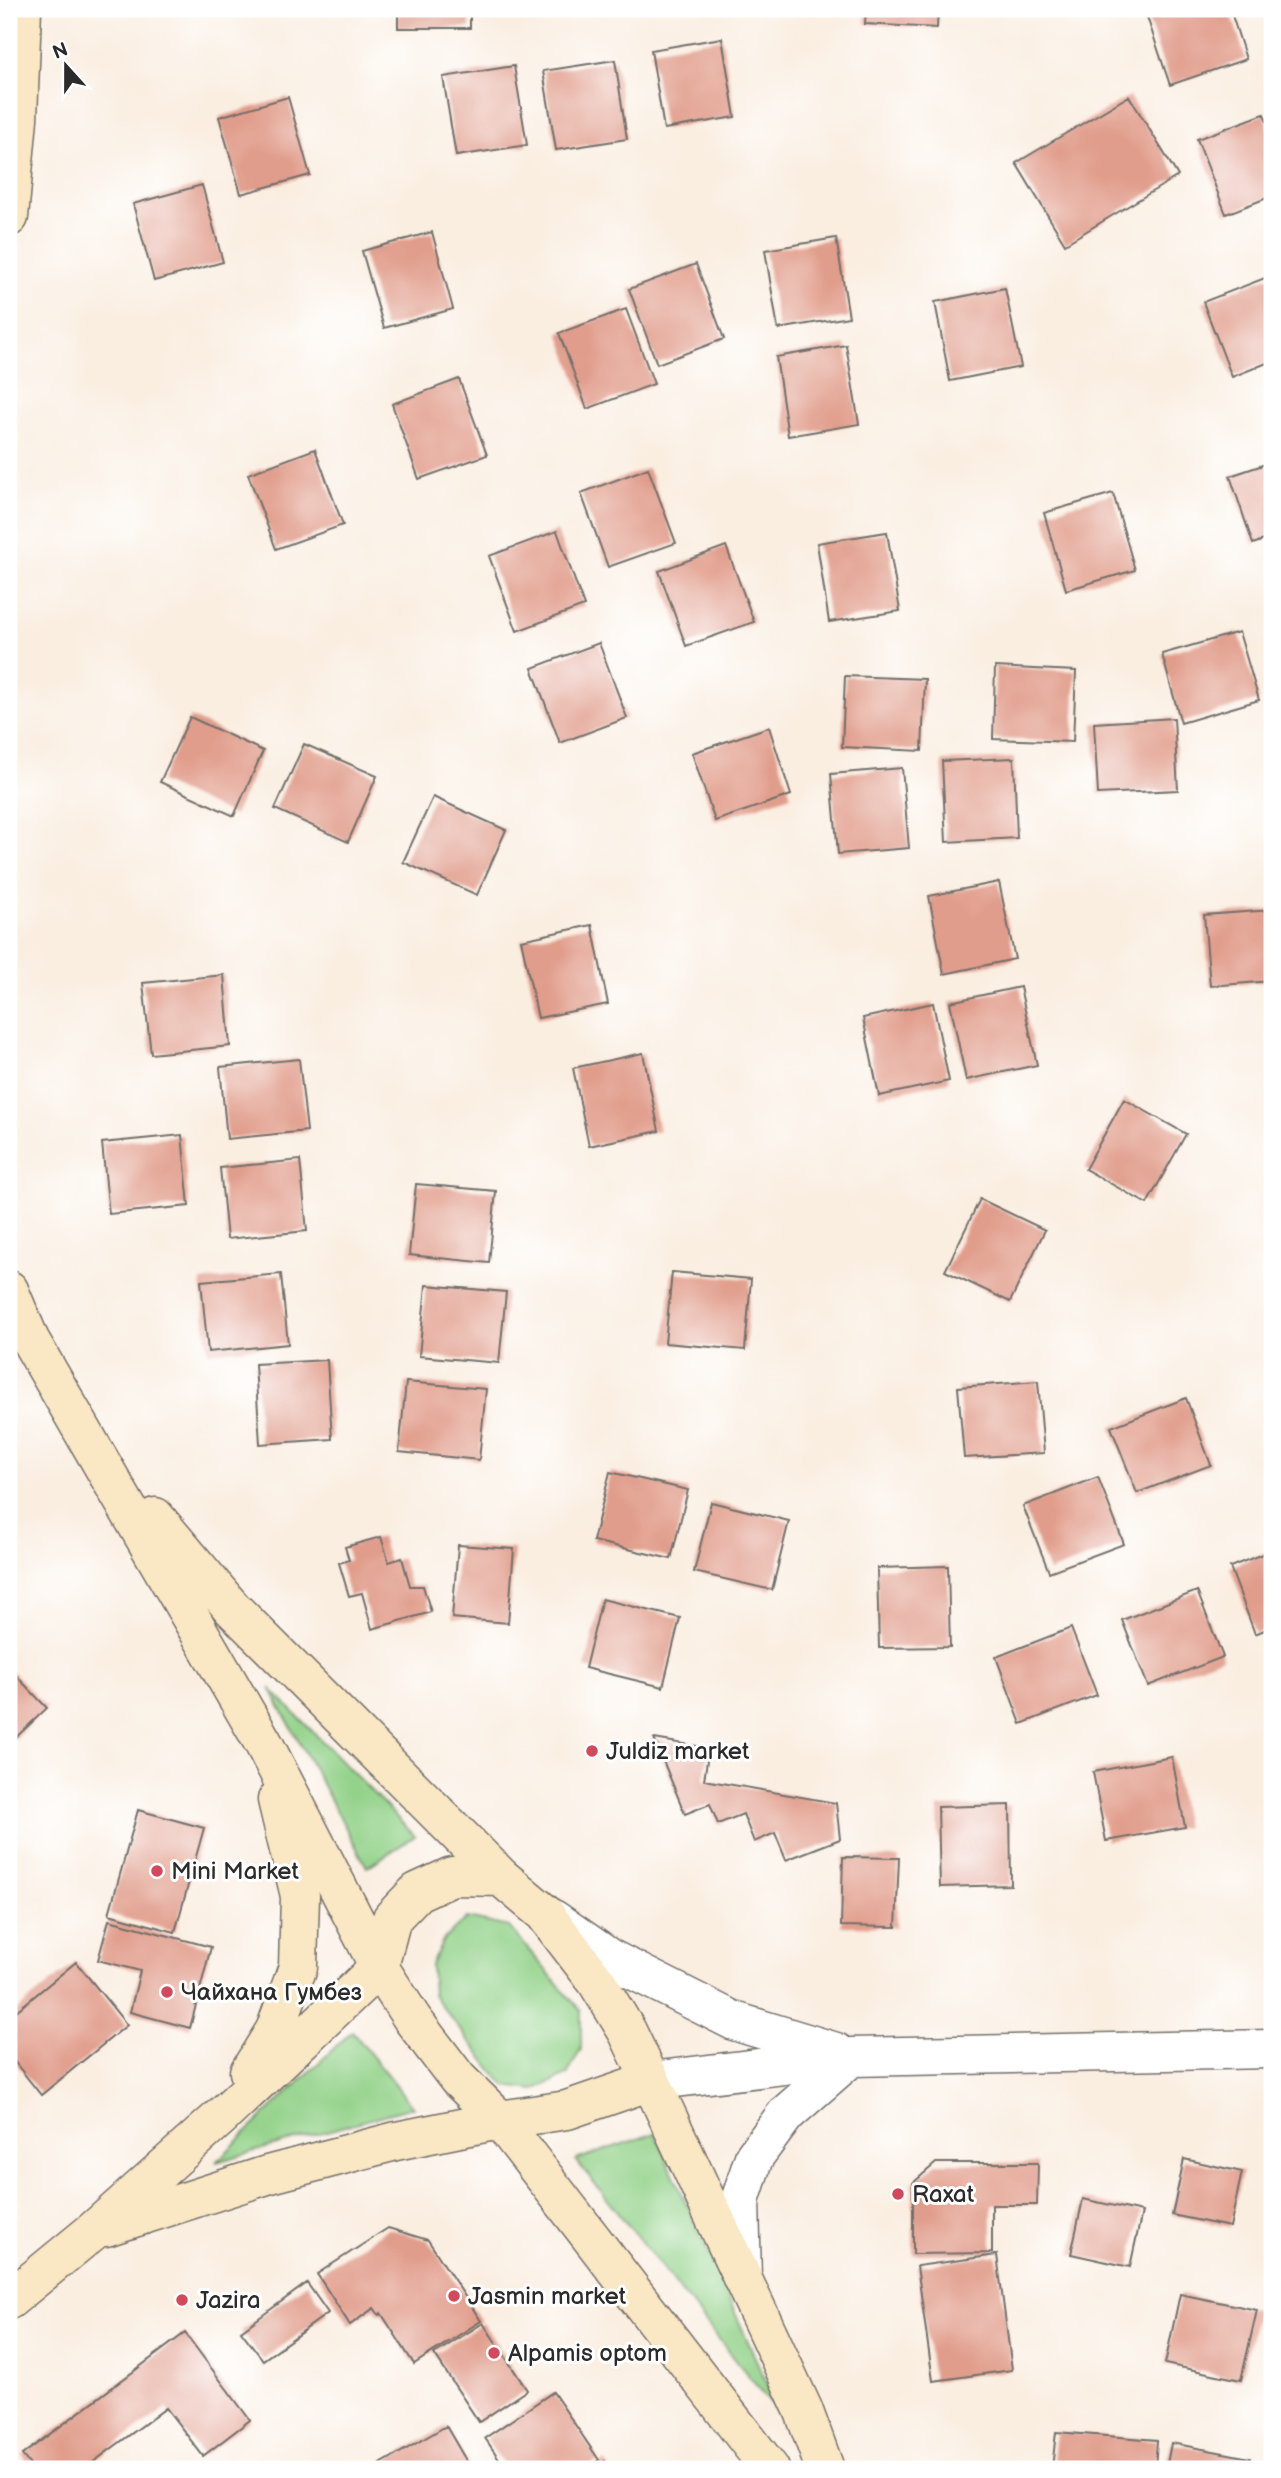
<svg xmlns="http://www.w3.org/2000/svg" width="1281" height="2478" font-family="'Balsamiq Sans',sans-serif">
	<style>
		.green { fill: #92d188; stroke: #5e7e5a; stroke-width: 2 }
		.building { fill: #e19d8b }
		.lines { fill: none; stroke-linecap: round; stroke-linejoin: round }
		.tertiary-casing { stroke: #736f6b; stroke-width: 41 }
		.secondary-casing { stroke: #736f6b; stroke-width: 41 }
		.tertiary { stroke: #fff; stroke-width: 38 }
		.secondary { stroke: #fae7c3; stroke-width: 38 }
		.poi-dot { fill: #d1495b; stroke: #fff; stroke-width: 2.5 }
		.labels { text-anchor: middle; stroke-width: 6; stroke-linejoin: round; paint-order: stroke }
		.poi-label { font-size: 24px; fill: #2b2b2b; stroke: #fff; text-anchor: start }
	</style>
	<rect width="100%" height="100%" fill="#fff"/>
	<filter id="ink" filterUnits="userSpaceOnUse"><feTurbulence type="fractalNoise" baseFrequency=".0143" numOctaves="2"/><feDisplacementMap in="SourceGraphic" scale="14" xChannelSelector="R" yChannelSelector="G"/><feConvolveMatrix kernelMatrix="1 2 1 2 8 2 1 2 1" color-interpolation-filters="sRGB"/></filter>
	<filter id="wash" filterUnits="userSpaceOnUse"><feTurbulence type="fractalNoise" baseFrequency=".00686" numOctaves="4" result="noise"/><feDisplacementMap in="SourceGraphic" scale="28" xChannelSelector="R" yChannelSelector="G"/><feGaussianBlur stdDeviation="1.57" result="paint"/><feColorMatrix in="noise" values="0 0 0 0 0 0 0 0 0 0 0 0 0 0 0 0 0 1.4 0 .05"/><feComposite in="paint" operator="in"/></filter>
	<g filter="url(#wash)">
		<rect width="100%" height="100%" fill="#faeee1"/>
		<path class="green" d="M270 1688 415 1836 367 1867Z
			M467 1918 509 1927 581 2011V2049L567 2075 534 2090 505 2086 433 1995 431 1965 443 1940Z
			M352 2031 413 2107 216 2162Z
			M655 2133 782 2418 576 2160Z"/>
		<g id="blocks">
			<path class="building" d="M398 9H470V28H398Z
				M866 9H938L937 28 865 24Z
				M1173 9H1230L1246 59 1170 85 1147 17Z
				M722 38 735 117 664 129 651 50Z
				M615 60 627 139 556 150 543 71Z
				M514 66 527 145 456 156 443 77Z
				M1129 96 1178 176 1065 244 1016 163Z
				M288 97 310 175 241 194 219 117Z
				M1264 114 1272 135V196L1226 214 1197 139Z
				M202 185 223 262 154 281 133 204Z
				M432 232 453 309 384 328 362 251Z
				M836 238 849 317 778 329 765 250Z
				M696 264 724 339 657 364 629 289Z
				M1270 276 1272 283V361L1232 377 1203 302Z
				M1005 288 1021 367 950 381 935 302Z
				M626 309 654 384 587 409 559 333Z
				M846 345 859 424 788 436 776 357Z
				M459 379 487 455 419 479 392 404Z
				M315 449 343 525 276 549 248 474Z
				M1272 462V537L1253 544 1230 476Z
				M648 468 676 543 608 567 581 493Z
				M1113 493 1135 570 1066 590 1044 513Z
				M557 531 584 606 517 631 489 556Z
				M887 532 900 611 829 622 817 543Z
				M726 546 754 622 686 646 659 571Z
				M1239 632 1259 700 1181 723 1162 654Z
				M599 643 627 718 560 743 532 668Z
				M995 667 1076 671 1073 742 993 739Z
				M845 676 925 679 922 751 842 747Z
				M190 717 263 751 234 816 160 782Z
				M1174 718 1178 790 1098 794 1094 723Z
				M769 727 791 795 715 821 692 753Z
				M304 744 377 776 348 842 275 809Z
				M1014 758 1017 838 946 842 942 761Z
				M902 768 909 848 838 854 831 774Z
				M433 797 506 830 477 895 403 862Z
				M999 882 1015 959 944 974 929 896Z
				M1272 910V981L1210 986 1204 915Z
				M592 925 608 1004 538 1018 521 940Z
				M224 975 230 1046 151 1054 143 983Z
				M1020 987 1037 1065 966 1080 950 1002Z
				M933 1003 949 1081 879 1096 863 1018Z
				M643 1053 659 1131 589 1146 573 1068Z
				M299 1059 307 1131 227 1139 220 1067Z
				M1124 1099 1186 1134 1147 1204 1085 1169Z
				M182 1135 189 1206 109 1214 102 1143Z
				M300 1160 307 1231 227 1239 220 1168Z
				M416 1184 496 1191 489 1263 409 1255Z
				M980 1199 1045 1230 1010 1302 945 1271Z
				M672 1272 751 1279 745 1350 665 1343Z
				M281 1274 288 1344 208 1352 201 1281Z
				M426 1285 506 1292 499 1363 419 1356Z
				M327 1360 332 1439 260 1444 255 1364Z
				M1038 1381 1044 1453 964 1458 958 1387Z
				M406 1382 486 1389 479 1460 399 1452Z
				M1186 1398 1211 1465 1137 1493 1111 1427Z
				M610 1472 688 1490 671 1559 593 1541Z
				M1098 1477 1124 1544 1049 1572 1023 1506Z
				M711 1502 789 1521 772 1590 694 1572Z
				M381 1537 389 1562 402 1558 410 1586H423L431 1612 372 1629 362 1593 349 1596 339 1563 349 1560 345 1547Z
				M458 1545 514 1549 508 1623 452 1618Z
				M1272 1550V1627L1255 1634 1230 1567Z
				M948 1566 950 1647 879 1648 877 1568Z
				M1197 1591 1223 1657 1148 1686 1122 1620Z
				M602 1599 680 1618 663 1687 585 1668Z
				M1071 1628 1097 1695 1021 1724 996 1657Z
				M9 1668 47 1708 9 1744Z
				M654 1739 709 1748 704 1780 836 1803 840 1839 786 1860 775 1833 754 1842 743 1814 718 1824 710 1804 685 1814Z
				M1172 1757 1185 1827 1106 1841 1093 1772Z
				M1010 1805 1011 1885 940 1887 938 1807Z
				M138 1810 204 1828 175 1932 109 1914Z
				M843 1857 899 1858 896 1927 841 1926Z
				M109 1920 211 1947 190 2028 130 2012 140 1971 98 1960Z
				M76 1962 127 2025 41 2095 9 2055V2017Z
				M1184 2159 1242 2172 1230 2227 1172 2215Z
				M936 2163H1038L1037 2205H992V2253L913 2254V2183Z
				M1083 2199 1142 2212 1130 2267 1071 2254Z
				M388 2228 428 2240 481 2321 414 2364 381 2313 379 2315 374 2308 350 2325 317 2274Z
				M997 2255 1012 2370 933 2381 917 2266Z
				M307 2283 328 2313 263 2360 241 2331Z
				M1180 2294 1257 2310 1241 2380 1165 2364Z
				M483 2323 527 2390 479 2422 434 2354Z
				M185 2333 250 2420 203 2456 166 2408 84 2469H33L22 2455Z
				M553 2392 599 2460 586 2469H506L485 2438Z
				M446 2426 471 2469H372Z
				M1056 2432 1157 2440 1155 2469H1052Z
				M1171 2443 1250 2458 1248 2469H1166Z
				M605 2461 610 2469H593Z"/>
		</g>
	</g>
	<g filter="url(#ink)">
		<use href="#blocks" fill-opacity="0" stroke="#736f6b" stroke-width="2"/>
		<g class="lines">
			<defs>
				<path id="tertiary" d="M553 1919 609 1958 734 2021 836 2052
					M651 2081 851 2057 1272 2049
					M742 2278 740 2201 754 2157 786 2114 851 2057"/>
				<path id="secondary" d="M9 217 18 119 22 9
					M9 1290 30 1340 264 1744 379 1967 413 2020 458 2079 500 2120 770 2469
					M155 1517 232 1608 501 1877 544 1913 597 1982 627 2031 651 2081 803 2409 825 2469
					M249 2072 275 2030 298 1967 300 1896 277 1800
					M106 2227 267 2175 396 2141 500 2120 567 2110 651 2081
					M9 2300 93 2231 223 2115 379 1967 392 1918 417 1892 452 1876 501 1877"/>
			</defs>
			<use href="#tertiary" class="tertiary-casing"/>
			<use href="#secondary" class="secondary-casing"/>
			<use href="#tertiary" class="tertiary"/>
			<use href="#secondary" class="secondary"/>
		</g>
	</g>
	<g class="poi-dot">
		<circle cx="592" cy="1751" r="7"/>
		<circle cx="157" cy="1871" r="7"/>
		<circle cx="167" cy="1992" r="7"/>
		<circle cx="898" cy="2194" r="7"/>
		<circle cx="454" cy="2296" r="7"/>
		<circle cx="182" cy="2300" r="7"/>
		<circle cx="494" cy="2353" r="7"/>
	</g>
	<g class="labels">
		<g class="poi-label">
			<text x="606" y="1759">Juldiz market</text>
			<text x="171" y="1879">Mini Market</text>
			<text x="181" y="2000">Чайхана Гумбез</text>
			<text x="912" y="2202">Raxat</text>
			<text x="468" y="2304">Jasmin market</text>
			<text x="196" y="2308">Jazira</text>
			<text x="508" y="2361">Alpamis optom</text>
		</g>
	</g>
	<rect width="1281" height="2478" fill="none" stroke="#fff" stroke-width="35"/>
	<g transform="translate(66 66) rotate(339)" stroke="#ffffff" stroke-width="5" paint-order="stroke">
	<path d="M0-5L12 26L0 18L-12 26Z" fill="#2b2b2b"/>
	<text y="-10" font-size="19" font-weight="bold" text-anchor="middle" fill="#2b2b2b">N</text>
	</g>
</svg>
